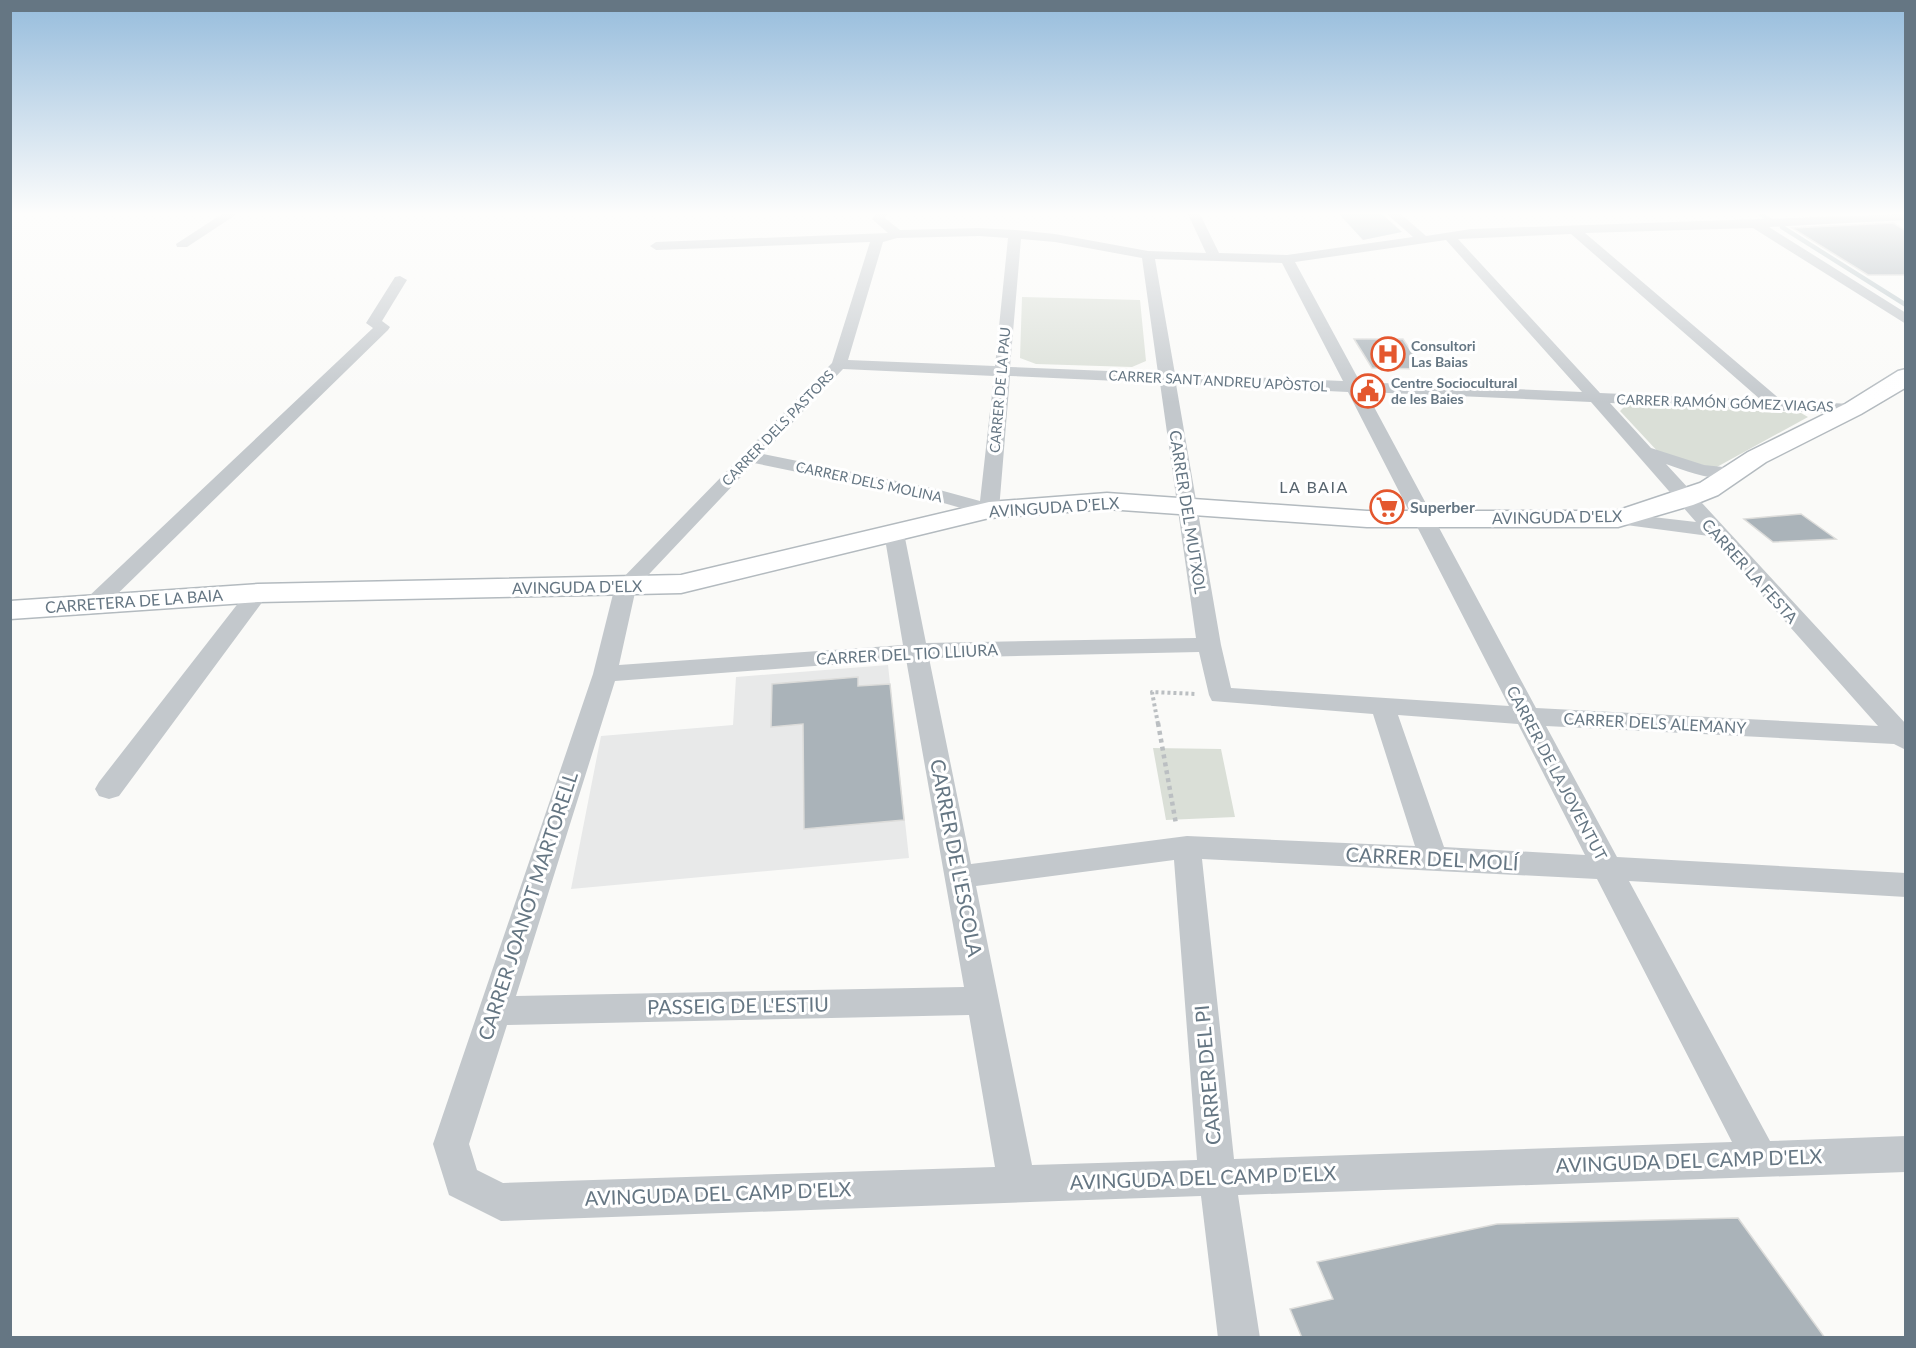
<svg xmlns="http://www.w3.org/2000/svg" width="1916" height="1348" font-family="Lato,sans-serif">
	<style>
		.built { fill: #e8e9e9 }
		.green { fill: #dadfd7 }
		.water { fill: #bbc7cb }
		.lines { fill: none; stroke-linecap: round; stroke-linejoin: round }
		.stream { stroke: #bbc7cb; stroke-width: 4.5 }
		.building { fill: #aab3b9; stroke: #dcdcda; stroke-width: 1.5 }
		.secondary-casing { stroke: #b3babf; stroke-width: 3 }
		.path-far1 { stroke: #bbbfc2; stroke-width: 4; stroke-dasharray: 3 3; stroke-linecap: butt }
		.path { stroke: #bbbfc2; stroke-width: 4.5; stroke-dasharray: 4 4; stroke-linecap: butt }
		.street { fill: #c3c8cc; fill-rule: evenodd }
		.secondary { fill: #fff; fill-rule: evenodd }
		.labels { text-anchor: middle; stroke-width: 6; stroke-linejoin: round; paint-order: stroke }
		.far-poi-label { font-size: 14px; font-weight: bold; fill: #657683; stroke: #fff; text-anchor: start }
		.far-street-label { font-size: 14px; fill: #657683; stroke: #fff }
		.far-quarter-label { font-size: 16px; letter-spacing: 1.5px; fill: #57646e; stroke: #fff }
		.street-label { font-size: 16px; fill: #657683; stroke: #fff }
		.poi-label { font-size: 16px; font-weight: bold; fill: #657683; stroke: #fff; text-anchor: start }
		.near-street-label { font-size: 20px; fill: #657683; stroke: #fff }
	</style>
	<rect width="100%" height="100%" fill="#fafaf8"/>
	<path class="built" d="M888 665 909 858 571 889 601 736 733 725 736 677Z"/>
	<path class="green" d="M1022 297 1140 300 1146 361 1132 367 1036 364 1020 358Z
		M1627 404 1801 413 1808 417 1715 468 1661 455 1620 411Z
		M1153 748 1221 749 1235 817 1166 820Z"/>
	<path class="water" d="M1339 214H1382L1402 232 1363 240Z"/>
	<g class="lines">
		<path class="stream" d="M1761 214 1771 221
			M1782 227 1906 305"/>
	</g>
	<path class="building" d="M1893 223 1905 230V275H1868L1792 228Z
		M1354 339H1403L1423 369 1372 368Z
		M1801 514 1836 539 1773 542 1744 519Z
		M858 677V686L890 684 904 820 804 829 803 724 771 727 772 684Z
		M1738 1218 1825 1338H1302L1290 1309 1333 1299 1317 1262 1497 1224Z"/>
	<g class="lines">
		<defs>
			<path id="secondary" d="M1906 369 1905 388 1861 414 1766 462 1718 495 1693 505 1618 527H1367L1107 509 989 518 681 593 258 602 10 619V601L258 584 681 575 989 502 1107 493 1367 511H1616L1700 483 1748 452 1845 404 1898 371Z"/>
		</defs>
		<use href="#secondary" class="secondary-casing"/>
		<path class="path-far1" d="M1158 724 1152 692 1197 694"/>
		<path class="path" d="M1158 723 1176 824"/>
		<path class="street" d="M222 214H237L187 247H177L176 244Z
			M875 214H887L885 218 900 230 979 228 1015 230 1055 234 1148 251 1206 253 1188 214H1200L1219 253 1287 255 1413 237 1387 214H1401L1426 236 1471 229 1906 214V220L1769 227 1906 313V324L1753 228 1585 233 1782 401 1853 404 1859 405 1862 409 1859 413 1853 414 1610 403 1651 448 1704 465 1741 469 1743 473 1741 477C1716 483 1689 472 1666 464L1906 724V750L1894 744 1546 726 1617 857 1906 873V897L1629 881 1770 1141 1906 1136V1172L1238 1195 1260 1338H1218L1201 1196 501 1221 449 1195 433 1144 593 674 615 586 832 363 870 242 656 250 650 246 656 242 888 233 872 219ZM1571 234 1761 400 1600 393 1458 239ZM979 236 1008 238 995 366 848 360 883 242 897 238ZM1021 239 1055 242 1142 258 1158 373 1010 367ZM1446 240 1582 392 1360 382 1295 262ZM1155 259 1282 263 1343 381 1175 374ZM843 369 994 376 980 501 936 489 763 454ZM1010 376 1160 383 1196 638 926 643 904 533 901 529H887L884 533 903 645 619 665 636 588 754 463 933 500 989 516 996 514 999 510ZM1176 384 1348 392 1509 706 1231 688 1221 645ZM1366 392 1591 402 1696 522 1618 513 1611 515 1608 519 1611 523 1709 536 1878 726 1536 708ZM1199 652 1209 695 1212 701 1373 714 1415 846 1187 836 971 864 929 658ZM906 659 964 987 516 996 615 681ZM1398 715 1518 724 1585 855 1444 847ZM1202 859 1597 879 1732 1142 1234 1159ZM1174 860 1197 1160 1032 1165 976 886ZM969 1015 995 1167 503 1183 477 1170 469 1144 507 1025Z
			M400 276 407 280 382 321 390 327 388 330 103 608 95 610 87 608 84 603 87 598 373 328 366 323 395 277Z
			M258 586 266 588 269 593 119 796 109 799 99 796 95 789 99 782 250 588Z"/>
		<use href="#secondary" class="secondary"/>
	</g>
	<linearGradient id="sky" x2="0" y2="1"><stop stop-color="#96bcdc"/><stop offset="0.53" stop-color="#fdfdfc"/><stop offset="1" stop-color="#fdfdfc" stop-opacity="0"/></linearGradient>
	<rect width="1916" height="403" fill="url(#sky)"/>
	<defs>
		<symbol id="hospital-ring" viewBox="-11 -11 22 22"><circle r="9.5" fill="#fff" stroke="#e4572e" stroke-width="1.5"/><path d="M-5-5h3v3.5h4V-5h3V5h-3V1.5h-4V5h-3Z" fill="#e4572e"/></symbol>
		<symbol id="civic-ring" viewBox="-11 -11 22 22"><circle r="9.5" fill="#fff" stroke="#e4572e" stroke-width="1.5"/><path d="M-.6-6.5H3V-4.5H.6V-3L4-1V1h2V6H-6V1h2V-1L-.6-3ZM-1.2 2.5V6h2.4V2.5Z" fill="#e4572e"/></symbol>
		<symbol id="supermarket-ring" viewBox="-11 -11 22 22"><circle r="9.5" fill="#fff" stroke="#e4572e" stroke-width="1.5"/><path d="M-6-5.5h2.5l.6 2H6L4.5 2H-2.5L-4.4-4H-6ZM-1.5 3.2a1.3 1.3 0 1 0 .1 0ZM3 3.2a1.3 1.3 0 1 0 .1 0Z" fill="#e4572e"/></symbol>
	</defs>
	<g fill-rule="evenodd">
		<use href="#hospital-ring" x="1369" y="335" width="38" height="38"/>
		<use href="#civic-ring" x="1349" y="372" width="38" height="38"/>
		<use href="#supermarket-ring" x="1368" y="488" width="38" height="38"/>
	</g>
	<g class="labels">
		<g class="far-poi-label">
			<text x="1411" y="351">Consultori<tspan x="1411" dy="16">Las Baias</tspan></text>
			<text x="1391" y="388">Centre Sociocultural<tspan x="1391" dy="16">de les Baies</tspan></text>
		</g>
		<g class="far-street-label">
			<text transform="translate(1218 381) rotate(3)" y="5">CARRER SANT ANDREU APÒSTOL</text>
			<text transform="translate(1000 390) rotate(-85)" y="5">CARRER DE LA PAU</text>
			<text transform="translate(1725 403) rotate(2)" y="5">CARRER RAMÓN GÓMEZ VIAGAS</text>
			<text transform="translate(778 428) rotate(-46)" y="5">CARRER DELS PASTORS</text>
			<text transform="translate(869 482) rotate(12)" y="5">CARRER DELS MOLINA</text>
		</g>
		<g class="far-quarter-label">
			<text x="1314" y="493">LA BAIA</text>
		</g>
		<g class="street-label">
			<text transform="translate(1054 507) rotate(-4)" y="6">AVINGUDA D'ELX</text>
			<text transform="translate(1188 512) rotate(81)" y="6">CARRER DEL MUTXOL</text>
			<text transform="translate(1557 517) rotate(-1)" y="6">AVINGUDA D'ELX</text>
			<text transform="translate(1750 571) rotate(48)" y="6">CARRER LA FESTA</text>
			<text transform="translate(577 587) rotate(-1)" y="6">AVINGUDA D'ELX</text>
			<text transform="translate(134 601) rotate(-4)" y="6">CARRETERA DE LA BAIA</text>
			<text transform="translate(907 654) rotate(-3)" y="6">CARRER DEL TIO LLIURA</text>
			<text transform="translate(1655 723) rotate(3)" y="6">CARRER DELS ALEMANY</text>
			<text transform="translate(1557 773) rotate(62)" y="6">CARRER DE LA JOVENTUT</text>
		</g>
		<g class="poi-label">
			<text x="1410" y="513">Superber</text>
		</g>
		<g class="near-street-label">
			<text transform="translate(956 858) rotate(79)" y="7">CARRER DE L'ESCOLA</text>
			<text transform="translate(1432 859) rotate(3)" y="7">CARRER DEL MOLÍ</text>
			<text transform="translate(528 906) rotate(-72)" y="7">CARRER JOANOT MARTORELL</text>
			<text transform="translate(738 1006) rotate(-1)" y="7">PASSEIG DE L'ESTIU</text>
			<text transform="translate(1208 1075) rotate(-95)" y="7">CARRER DEL PI</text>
			<text transform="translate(1689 1161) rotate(-2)" y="7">AVINGUDA DEL CAMP D'ELX</text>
			<text transform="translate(1203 1178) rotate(-2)" y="7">AVINGUDA DEL CAMP D'ELX</text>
			<text transform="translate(718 1194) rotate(-2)" y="7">AVINGUDA DEL CAMP D'ELX</text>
		</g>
	</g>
	<rect width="1916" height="1348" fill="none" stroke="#657683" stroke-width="24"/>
</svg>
